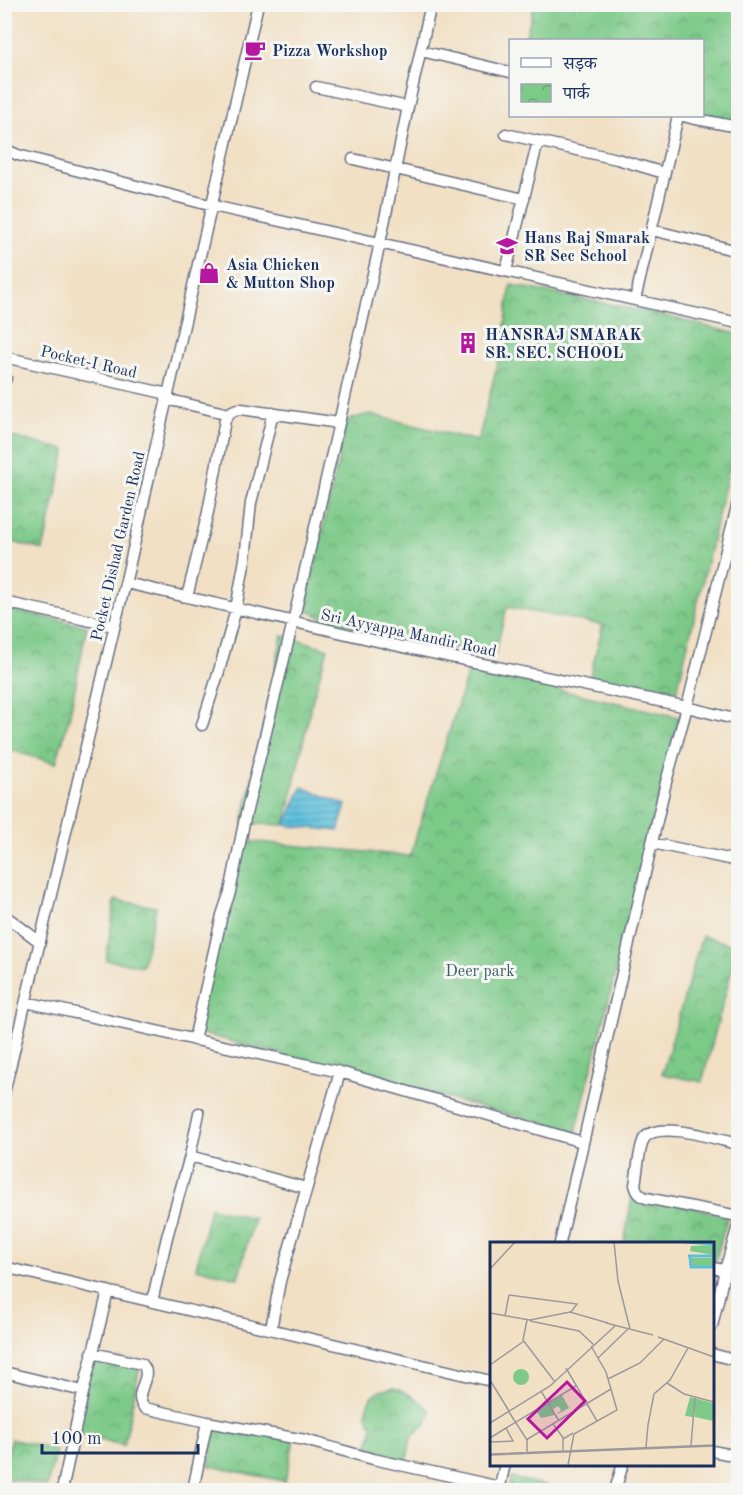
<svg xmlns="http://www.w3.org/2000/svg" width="743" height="1495" font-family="'Old Standard TT','Noto Serif Devanagari',serif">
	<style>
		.park { fill: url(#park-crowns); stroke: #4c7c73; stroke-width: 1.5 }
		.water { fill: url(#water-rules); stroke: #3c779c; stroke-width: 1.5 }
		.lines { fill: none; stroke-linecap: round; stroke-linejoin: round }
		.minor-casing { stroke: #666d82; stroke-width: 13 }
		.minor { stroke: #fff; stroke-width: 10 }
		.labels { text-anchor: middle; stroke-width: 6; stroke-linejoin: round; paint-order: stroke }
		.poi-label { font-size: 16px; font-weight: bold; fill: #1b2f5e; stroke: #f6f6f2; text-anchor: start }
		.street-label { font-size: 16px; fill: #1b2f5e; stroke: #f6f6f2 }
		.park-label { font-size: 16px; fill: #385d6b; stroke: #f6f6f2 }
		.inset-river { fill: none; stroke: #5dbfdb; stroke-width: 3 }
		.inset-road { fill: none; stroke: #9b999b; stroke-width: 1.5 }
		.view { fill: #b5179e; fill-opacity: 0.15; stroke: #b5179e; stroke-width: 3 }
		.inset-edge { fill: none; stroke: #1b2f5e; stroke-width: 3 }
	</style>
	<defs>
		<pattern id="park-crowns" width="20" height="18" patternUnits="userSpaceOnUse" patternTransform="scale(1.5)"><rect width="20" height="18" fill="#7cc988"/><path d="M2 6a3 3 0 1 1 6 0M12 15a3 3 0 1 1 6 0" fill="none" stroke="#65a472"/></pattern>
		<pattern id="water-rules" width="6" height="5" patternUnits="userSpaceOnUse" patternTransform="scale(1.5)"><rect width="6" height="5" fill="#5dbfdb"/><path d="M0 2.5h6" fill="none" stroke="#4c9cb5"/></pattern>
	</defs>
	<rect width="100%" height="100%" fill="#f6f6f2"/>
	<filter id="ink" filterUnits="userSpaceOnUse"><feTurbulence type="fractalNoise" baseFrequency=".0167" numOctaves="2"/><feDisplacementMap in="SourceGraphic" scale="12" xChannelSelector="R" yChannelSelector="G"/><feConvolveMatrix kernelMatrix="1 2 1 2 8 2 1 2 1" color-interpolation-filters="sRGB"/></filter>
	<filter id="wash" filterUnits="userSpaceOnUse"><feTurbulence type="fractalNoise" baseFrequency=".008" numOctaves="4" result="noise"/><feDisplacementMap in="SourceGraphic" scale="24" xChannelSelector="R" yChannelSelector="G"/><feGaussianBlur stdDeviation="1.35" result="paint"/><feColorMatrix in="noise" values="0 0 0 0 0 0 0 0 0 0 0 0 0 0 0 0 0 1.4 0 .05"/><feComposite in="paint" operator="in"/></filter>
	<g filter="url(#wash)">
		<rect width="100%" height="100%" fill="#f1e0c4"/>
		<path class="park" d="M534 5H738V122L703 113 702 40H525Z
			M511 285 649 312 738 334V430L677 691 590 676 603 625 507 607 494 657 329 621 305 609 347 420 369 414 478 441 502 346Z
			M4 435 66 450 43 550 5 540Z
			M4 608 87 626 69 718 56 763 5 749Z
			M282 636 296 639 328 649 313 697 285 825 243 823Z
			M469 669 679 717 576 1132 191 1031 246 841 410 856Z
			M115 900 156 907 142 966 106 960Z
			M702 936 738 946 702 1082 662 1074Z
			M633 1192 728 1216 713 1269 712 1268V1243H624Z
			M210 1208 254 1218 238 1278 196 1268Z
			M89 1357 141 1361 124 1445 73 1434Z
			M393 1388C409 1393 419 1399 431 1412L425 1424 411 1437 407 1460 367 1452 373 1426C363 1415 365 1400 378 1392 382 1389 388 1389 393 1388Z
			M216 1423 294 1440 285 1481 209 1466Z
			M11 1439 56 1450 47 1486 5 1478V1467Z
			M511 1478 553 1487 552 1490H508Z"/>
		<path class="water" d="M302 787 346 805 338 831 285 825Z"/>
	</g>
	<g filter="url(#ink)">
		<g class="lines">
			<defs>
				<path id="minor" d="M421 51 510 72
					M316 87 408 107
					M683 116 691 118 738 127
					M506 134 617 159 664 173
					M4 149 18 155 213 206 738 323
					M353 159 524 199
					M652 230 738 251
					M506 271 538 141
					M635 300 678 116
					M4 357 168 394
					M4 383 6 378
					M166 399 229 414
					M126 583 403 647 687 707 738 720
					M187 597 208 512 225 420C229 413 232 409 241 409L339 423
					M4 602 114 626
					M202 725 219 671 236 609 245 559 251 503 273 413
					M652 843 738 861
					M4 915 40 942
					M26 1002 340 1072 582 1142
					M194 1040 222 915 230 892 245 818 293 622 339 423 380 243 408 107 431 4
					M4 1093 117 616C136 544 149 471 167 399 198 268 228 136 258 4
					M199 1113 190 1156 306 1188
					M738 1144C719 1140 656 1119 644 1139 639 1147 637 1175 635 1185 637 1192 639 1195 646 1198L738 1216
					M560 1243 666 782 687 707 738 502
					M4 1267 491 1381
					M712 1268 725 1270
					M152 1302 167 1237 190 1156
					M712 1326 725 1270 738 1226
					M271 1329 280 1281 340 1072
					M92 1353 142 1364C155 1377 130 1394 145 1408L207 1422 193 1490
					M712 1354 738 1361
					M4 1372 83 1391
					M207 1422 305 1440 373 1459 500 1487
					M712 1451 738 1456
					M62 1490 83 1393 108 1291
					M499 1490 505 1464
					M615 1490 623 1464"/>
			</defs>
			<use href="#minor" class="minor-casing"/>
			<use href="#minor" class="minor"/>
		</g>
	</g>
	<defs>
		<symbol id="cafe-bare" viewBox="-9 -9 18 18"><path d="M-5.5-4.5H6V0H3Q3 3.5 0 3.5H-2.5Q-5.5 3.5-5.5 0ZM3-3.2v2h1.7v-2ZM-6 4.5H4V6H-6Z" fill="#b5179e" stroke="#f6f6f2" stroke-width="2.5" paint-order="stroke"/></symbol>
		<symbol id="school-bare" viewBox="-9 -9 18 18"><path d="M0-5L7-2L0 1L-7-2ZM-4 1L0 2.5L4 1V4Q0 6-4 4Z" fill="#b5179e" stroke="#f6f6f2" stroke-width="2.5" paint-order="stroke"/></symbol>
		<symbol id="shop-bare" viewBox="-9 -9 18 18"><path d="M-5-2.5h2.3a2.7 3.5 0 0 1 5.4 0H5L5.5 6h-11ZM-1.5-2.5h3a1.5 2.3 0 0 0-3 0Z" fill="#b5179e" stroke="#f6f6f2" stroke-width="2.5" paint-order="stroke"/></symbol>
		<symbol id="building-bare" viewBox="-9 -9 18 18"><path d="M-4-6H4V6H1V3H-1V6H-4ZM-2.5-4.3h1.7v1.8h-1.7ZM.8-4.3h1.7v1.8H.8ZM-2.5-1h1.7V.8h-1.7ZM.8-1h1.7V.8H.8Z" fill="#b5179e" stroke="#f6f6f2" stroke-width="2.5" paint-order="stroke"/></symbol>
	</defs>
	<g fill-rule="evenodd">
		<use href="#cafe-bare" x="240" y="35" width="30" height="30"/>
		<use href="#school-bare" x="492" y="231" width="30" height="30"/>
		<use href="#shop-bare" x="194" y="258" width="30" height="30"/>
		<use href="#building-bare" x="453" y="328" width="30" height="30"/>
	</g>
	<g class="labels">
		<g class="poi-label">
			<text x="272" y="56">Pizza Workshop</text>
			<text x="524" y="243">Hans Raj Smarak<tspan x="524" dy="18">SR Sec School</tspan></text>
			<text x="226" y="270">Asia Chicken<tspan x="226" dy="18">&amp; Mutton Shop</tspan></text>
			<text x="485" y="340">HANSRAJ SMARAK<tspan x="485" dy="18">SR. SEC. SCHOOL</tspan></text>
		</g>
		<g class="street-label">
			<text transform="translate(89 361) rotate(13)" y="6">Pocket-I Road</text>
			<text transform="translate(117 546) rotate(-77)" y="6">Pocket Dishad Garden Road</text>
			<text transform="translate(409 632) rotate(12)" y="6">Sri Ayyappa Mandir Road</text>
		</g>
		<g class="park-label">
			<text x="480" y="976">Deer park</text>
		</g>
	</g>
	<g transform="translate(490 1242)">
		<rect width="224" height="224" fill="#f1e0c4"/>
		<path d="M223 3V13L200 9 201 4ZM199 16H223V24H201Z" fill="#7cc988"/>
		<path d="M72 153 79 166 66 173 71 168 68 164 62 168 65 173 51 176 46 168ZM200 155 223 161V179L205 175 204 168 203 175 195 174Z" fill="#7cc988"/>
		<path d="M23 135a8 8 0 1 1 16 0a8 8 0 1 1-16 0Z" fill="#7cc988"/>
		<path class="inset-river" d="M195 0 224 2M198 14H224M200 14 201 25H224"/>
		<path class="inset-road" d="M124 0 128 39 140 87M0 27 25 0M19 53 87 62 81 70M0 71 40 78 80 70 118 81M15 74 19 53M37 78 33 98 65 140M40 79 89 89 104 103M116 81 163 93M168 95 224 115M108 116 138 87M0 123 34 99M76 126 107 179M118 137 150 121 174 97M0 138 19 169M177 141 194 152 224 160M51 149 69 179M19 170 37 198V210M0 181 60 144 125 84M63 182 74 197M158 183 164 152 180 138 198 106M0 196 16 186M36 198 121 147M0 200 23 199 16 186 86 144M201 203 205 156M156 205 158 183M73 208V197L83 191M0 212 224 203M0 213 224 204M78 223 84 192 127 168 116 130 101 104"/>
		<path class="view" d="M77 140 95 159 57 196 38 177Z"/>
		<rect width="224" height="224" class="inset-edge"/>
	</g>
	<rect width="743" height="1495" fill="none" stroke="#f6f6f2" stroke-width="24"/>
	<rect x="509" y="39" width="195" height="78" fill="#f6f6f2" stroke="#9ea6b7" stroke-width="1.5"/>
	<rect x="521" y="58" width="30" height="9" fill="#ffffff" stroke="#9ea6b7" stroke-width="1.5"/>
	<text x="563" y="69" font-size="18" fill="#1b2f5e">सड़क</text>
	<rect x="521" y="84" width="30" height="18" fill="url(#park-crowns)" stroke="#9ea6b7" stroke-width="1.5"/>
	<text x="563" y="99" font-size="18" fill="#1b2f5e">पार्क</text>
	<path d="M42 1444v9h156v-9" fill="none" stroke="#1b2f5e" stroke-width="3"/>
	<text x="51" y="1444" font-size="18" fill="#1b2f5e" stroke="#f6f6f2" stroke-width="4.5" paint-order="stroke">100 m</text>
</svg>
